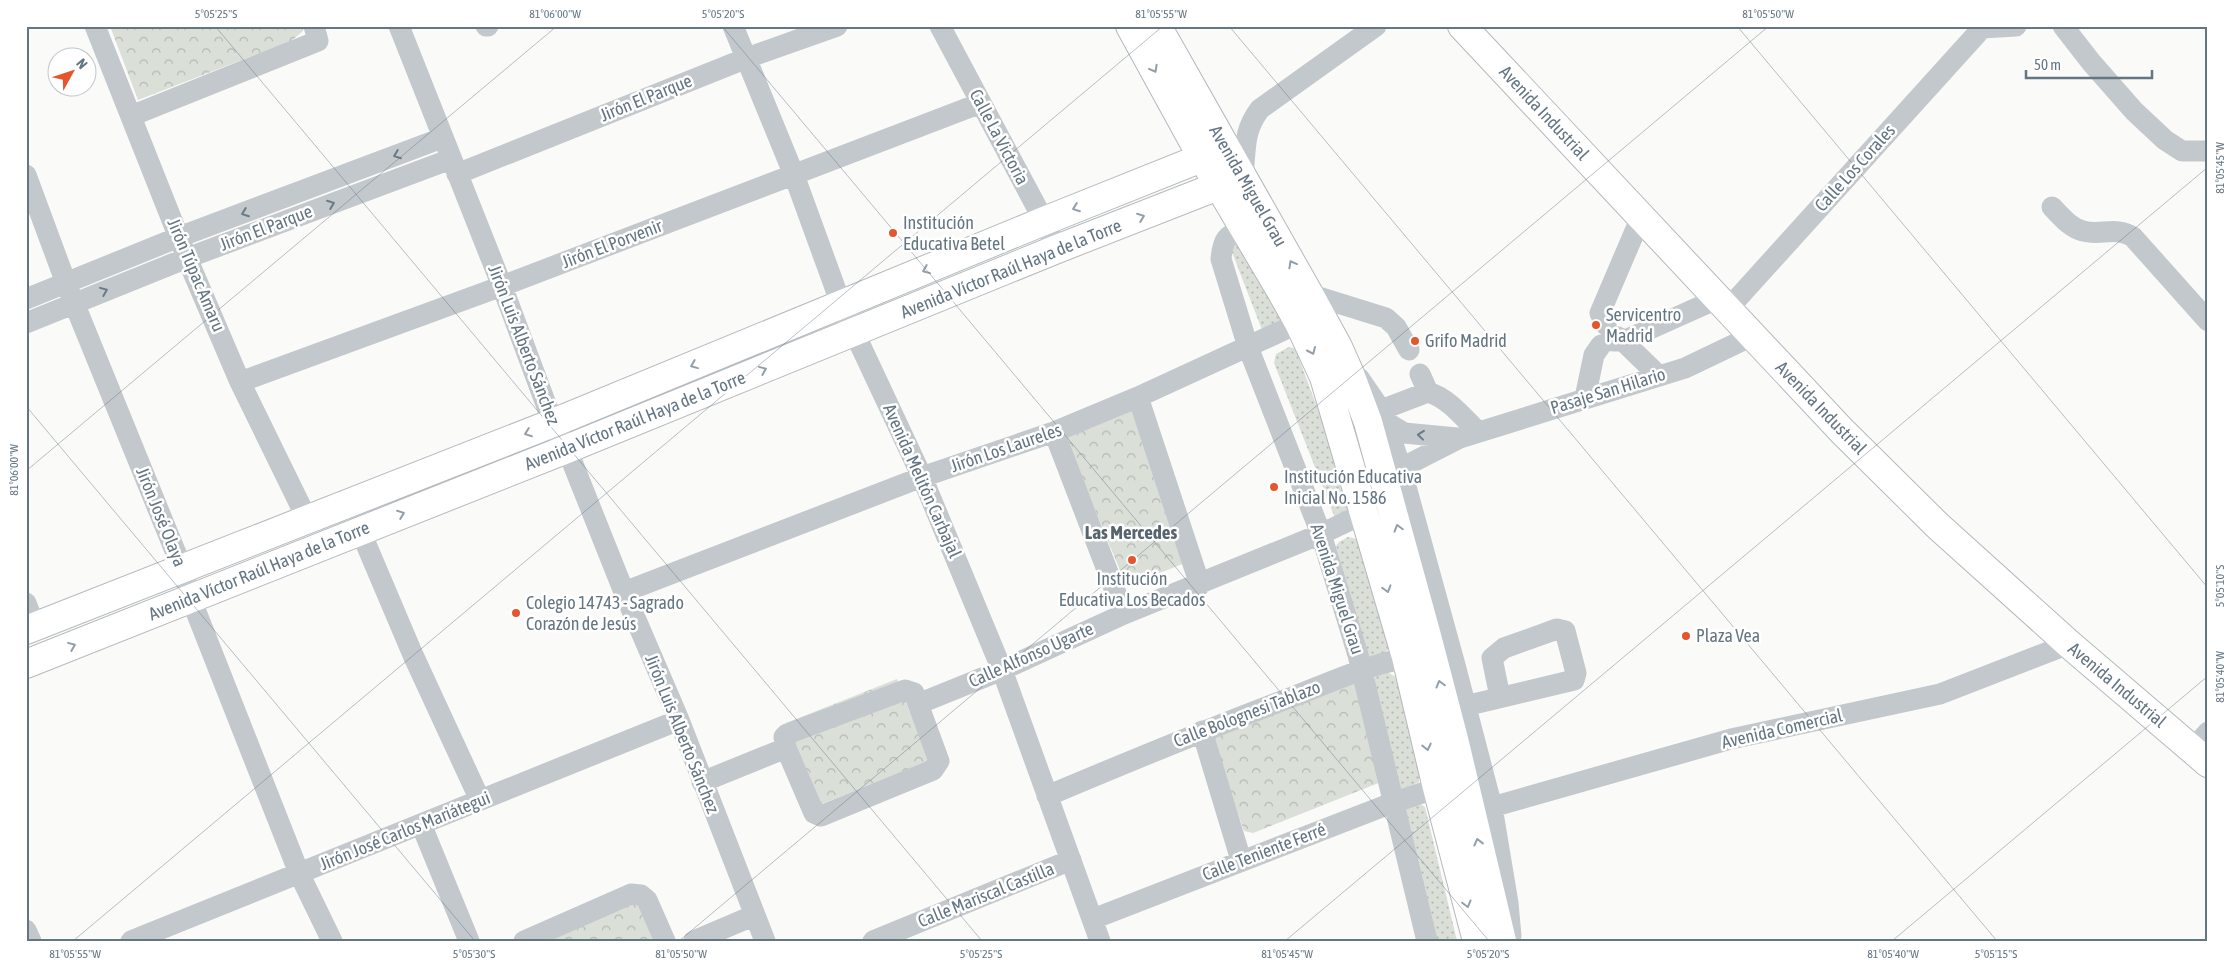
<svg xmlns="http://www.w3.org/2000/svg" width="2234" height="967" font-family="'Asap Condensed',sans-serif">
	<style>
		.grass { fill: url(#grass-dots) }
		.forest { fill: url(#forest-crowns) }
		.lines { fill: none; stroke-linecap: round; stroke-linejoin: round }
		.major-casing { stroke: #b5babe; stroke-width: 30 }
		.highway-casing { stroke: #b4b9bd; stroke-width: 30 }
		.minor { stroke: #c3c8cc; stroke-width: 21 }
		.major { stroke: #fff; stroke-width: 28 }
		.highway { stroke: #fff; stroke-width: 28 }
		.oneway { stroke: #939fa8 }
		.oneway2 { stroke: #6a7a87 }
		.ticks { fill: none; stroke: #657683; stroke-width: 1; stroke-opacity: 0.45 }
		.poi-dot { fill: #e4572e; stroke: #fff; stroke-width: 2 }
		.labels { text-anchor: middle; stroke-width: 5; stroke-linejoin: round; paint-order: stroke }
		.street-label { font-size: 18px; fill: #657683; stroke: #fff }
		.poi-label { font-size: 18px; fill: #657683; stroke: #fff; text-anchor: start }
		.neighbourhood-label { font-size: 19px; font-weight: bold; fill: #57646e; stroke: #fff }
		.neatline { fill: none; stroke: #657683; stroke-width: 2 }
		.ticks-label { font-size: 12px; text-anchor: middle; fill: #657683 }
	</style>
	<defs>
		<pattern id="grass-dots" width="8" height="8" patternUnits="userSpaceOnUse" patternTransform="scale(1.25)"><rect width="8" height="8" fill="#dadfd7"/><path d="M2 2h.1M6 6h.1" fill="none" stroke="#b4b9b4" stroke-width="1.8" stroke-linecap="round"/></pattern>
		<pattern id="forest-crowns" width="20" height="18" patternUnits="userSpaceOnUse" patternTransform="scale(1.25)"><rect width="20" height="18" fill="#dadfd7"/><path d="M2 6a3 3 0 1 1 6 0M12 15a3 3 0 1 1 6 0" fill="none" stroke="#b4b9b4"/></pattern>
	</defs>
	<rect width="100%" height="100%" fill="#fafaf8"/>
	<path class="grass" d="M1235 238 1285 322 1264 335 1230 247Z
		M1289 347 1294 348 1297 353 1355 510 1335 518 1274 363 1276 354Z
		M1348 537 1357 539 1390 647 1384 654 1363 658 1336 546 1339 542Z
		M1382 673H1389L1399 679 1419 774V782L1401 791 1371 682 1375 677Z
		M1419 803 1425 807 1457 941H1431L1402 810Z"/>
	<path class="forest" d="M110 26H305L302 32 291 41 138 100Z
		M1131 409 1185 563 1132 584 1124 580 1066 439 1069 430Z
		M897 679 929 761 819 805 786 723Z
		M1355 682 1381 782 1253 833 1244 831 1211 736Z
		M634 900 640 902 655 941H540Z"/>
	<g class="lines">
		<defs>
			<path id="major" d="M1462 26 1842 431 1938 526 2069 644 2208 763
				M26 630 553 423 1044 221 1224 149
				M26 664 567 449 1057 249 1241 177"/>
			<path id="highway" d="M1130 26 1203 159 1282 293 1299 323 1324 377 1406 657 1437 788 1477 941
				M1157 26 1309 294 1338 347 1350 374 1368 422 1427 636 1454 739 1502 941"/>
		</defs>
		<use href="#major" class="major-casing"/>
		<use href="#highway" class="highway-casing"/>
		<path class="minor" d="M95 26 187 258 240 382 307 519
			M399 26 502 286 553 423 567 449 624 592 679 720 765 941
			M486 26H488
			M733 26 794 175 841 304 922 477 1002 670 1100 941
			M940 26 1044 221 1057 249
			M2063 26 2091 62 2134 111 2165 140 2182 151H2208
			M1982 28 2016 26
			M131 116 318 41 314 26
			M457 174 747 58 837 26
			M26 175 66 283 182 568 191 599 299 873 332 941
			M1243 176C1246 149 1243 131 1260 109L1376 26
			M2052 207C2061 216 2070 228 2083 231 2100 236 2116 226 2133 237L2208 321
			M1244 227C1226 237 1223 238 1221 259L1248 347 1321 534 1358 655 1427 941
			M1309 294 1386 318 1396 327 1409 350
			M26 299 179 237 442 138
			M1727 310 1984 26
			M26 323 187 258 451 159
			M1606 325 1600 313 1641 217
			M1618 337 1623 341 1717 299
			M1613 341H1623L1658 375
			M1359 378 1381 410 1386 422 1402 472 1455 665 1492 807 1508 903 1511 936
			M240 382 502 286 981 103
			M1428 392C1448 398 1463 417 1478 432
			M1138 397 1200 585
			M1585 398 1594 355 1601 345
			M1371 418 1381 410 1428 392 1420 374
			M1386 422 1404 433 1457 438
			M1054 432 1124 614
			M1402 472 1411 463 1460 438 1685 368 1752 336
			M360 530 413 655 480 800
			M624 592 922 477 1054 432 1138 397 1299 323
			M26 603 35 627
			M905 690 914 693 939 761 933 770 821 816 814 813 786 748 784 737 787 734Z
			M918 704 1002 670 1124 614 1321 534 1365 513
			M1465 706 1574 680 1576 673 1565 631 1557 629 1504 648 1492 658 1500 697
			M1202 731 1241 860
			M2193 749 2208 732
			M702 782 786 748
			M1047 796C1130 761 1212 727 1295 696 1336 680 1378 660 1422 656
			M1492 807 1731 739 1940 694 2069 644
			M421 824 469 941
			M1093 919 1392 803 1437 788
			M26 930 31 941
			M131 941 679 720
			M524 941 631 894 641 895 647 900 665 941
			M694 941 755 915
			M873 941 1071 860"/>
		<use href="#major" class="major"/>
		<use href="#highway" class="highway"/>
	</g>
	<defs><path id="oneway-chevron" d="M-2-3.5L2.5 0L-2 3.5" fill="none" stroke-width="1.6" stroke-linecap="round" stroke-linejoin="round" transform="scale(1.25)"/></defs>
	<g class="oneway">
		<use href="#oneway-chevron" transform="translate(1154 69) rotate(61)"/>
		<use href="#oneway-chevron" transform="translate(1076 208) rotate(159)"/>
		<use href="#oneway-chevron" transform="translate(1141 217) rotate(-21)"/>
		<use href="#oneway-chevron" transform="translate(1292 264) rotate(-119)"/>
		<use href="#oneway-chevron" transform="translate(926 270) rotate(158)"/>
		<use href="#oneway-chevron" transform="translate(1312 351) rotate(66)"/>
		<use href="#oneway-chevron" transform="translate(694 365) rotate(158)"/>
		<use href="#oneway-chevron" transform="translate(763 370) rotate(-22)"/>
		<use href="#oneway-chevron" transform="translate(528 433) rotate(159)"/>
		<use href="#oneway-chevron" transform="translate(401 514) rotate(-21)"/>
		<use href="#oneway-chevron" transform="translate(1398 528) rotate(-106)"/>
		<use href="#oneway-chevron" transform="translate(1387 589) rotate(74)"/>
		<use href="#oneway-chevron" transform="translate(72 646) rotate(-22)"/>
		<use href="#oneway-chevron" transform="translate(1440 684) rotate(-105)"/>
		<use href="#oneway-chevron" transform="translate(1427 747) rotate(77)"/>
		<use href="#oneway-chevron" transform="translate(1478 842) rotate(-104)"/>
		<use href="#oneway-chevron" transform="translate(1467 904) rotate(75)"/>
	</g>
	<g class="oneway2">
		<use href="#oneway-chevron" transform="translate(397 155) rotate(159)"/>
		<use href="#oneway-chevron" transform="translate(331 204) rotate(-21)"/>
		<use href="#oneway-chevron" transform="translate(245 213) rotate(159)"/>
		<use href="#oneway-chevron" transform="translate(104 291) rotate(-22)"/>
		<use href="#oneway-chevron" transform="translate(1421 435) rotate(-174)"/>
	</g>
	<path class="ticks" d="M215 26 982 941M722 26 1489 941M1229 26 1997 941M1737 26 2208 588M26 406 475 941M26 471 557 26M73 941 1163 26M679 941 1769 26M1285 941 2208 167M1892 941 2208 676"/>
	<g class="poi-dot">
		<circle cx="893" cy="233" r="5"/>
		<circle cx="1596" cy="325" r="5"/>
		<circle cx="1415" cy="341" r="5"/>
		<circle cx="1274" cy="487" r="5"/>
		<circle cx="1132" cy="560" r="5"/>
		<circle cx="516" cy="613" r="5"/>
		<circle cx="1686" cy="636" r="5"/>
	</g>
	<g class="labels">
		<g class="street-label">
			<text transform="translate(646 98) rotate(-22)" y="6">Jirón El Parque</text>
			<text transform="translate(1544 113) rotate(47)" y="6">Avenida Industrial</text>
			<text transform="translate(999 137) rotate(62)" y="6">Calle La Victoria</text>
			<text transform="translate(1855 168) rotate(-48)" y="6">Calle Los Corales</text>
			<text transform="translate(1248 186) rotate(60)" y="6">Avenida Miguel Grau</text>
			<text transform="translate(266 228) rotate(-21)" y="6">Jirón El Parque</text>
			<text transform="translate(612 244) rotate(-21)" y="6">Jirón El Porvenir</text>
			<text transform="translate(1011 269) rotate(-22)" y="6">Avenida Víctor Raúl Haya de la Torre</text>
			<text transform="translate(196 275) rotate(67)" y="6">Jirón Túpac Amaru</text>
			<text transform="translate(524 345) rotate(69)" y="6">Jirón Luis Alberto Sánchez</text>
			<text transform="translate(1608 391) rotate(-17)" y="6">Pasaje San Hilario</text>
			<text transform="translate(1821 408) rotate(46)" y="6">Avenida Industrial</text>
			<text transform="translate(635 421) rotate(-22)" y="6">Avenida Víctor Raúl Haya de la Torre</text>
			<text transform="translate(1006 448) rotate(-19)" y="6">Jirón Los Laureles</text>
			<text transform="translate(922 481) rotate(66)" y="6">Avenida Melitón Carbajal</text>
			<text transform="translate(161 517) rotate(68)" y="6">Jirón José Olaya</text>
			<text transform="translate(259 571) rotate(-22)" y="6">Avenida Víctor Raúl Haya de la Torre</text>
			<text transform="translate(1337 589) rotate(72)" y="6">Avenida Miguel Grau</text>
			<text transform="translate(1031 655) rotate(-24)" y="6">Calle Alfonso Ugarte</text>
			<text transform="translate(2117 685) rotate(40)" y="6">Avenida Industrial</text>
			<text transform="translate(1247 714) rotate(-21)" y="6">Calle Bolognesi Tablazo</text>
			<text transform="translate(1782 729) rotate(-13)" y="6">Avenida Comercial</text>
			<text transform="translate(682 734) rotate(68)" y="6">Jirón Luis Alberto Sánchez</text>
			<text transform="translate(405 831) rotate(-22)" y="6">Jirón José Carlos Mariátegui</text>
			<text transform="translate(1264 852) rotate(-21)" y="6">Calle Teniente Ferré</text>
			<text transform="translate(986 895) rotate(-22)" y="6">Calle Mariscal Castilla</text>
		</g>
		<g class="poi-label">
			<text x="903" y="229">Institución<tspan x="903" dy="21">Educativa Betel</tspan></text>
			<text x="1606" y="321">Servicentro<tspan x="1606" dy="21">Madrid</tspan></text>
			<text x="1425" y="347">Grifo Madrid</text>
			<text x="1284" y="483">Institución Educativa<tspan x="1284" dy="21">Inicial No. 1586</tspan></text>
			<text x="1132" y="585" text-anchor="middle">Institución<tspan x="1132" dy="21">Educativa Los Becados</tspan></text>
			<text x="526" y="609">Colegio 14743 - Sagrado<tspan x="526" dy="21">Corazón de Jesús</tspan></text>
			<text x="1696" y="642">Plaza Vea</text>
		</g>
		<g class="neighbourhood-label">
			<text x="1131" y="539">Las Mercedes</text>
		</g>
	</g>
	<rect width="2234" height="967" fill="none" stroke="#ffffff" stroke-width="55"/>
	<g transform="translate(72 72) rotate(50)"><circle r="24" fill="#ffffff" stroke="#c1c8cd"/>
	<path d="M0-4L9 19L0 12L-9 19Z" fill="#e4572e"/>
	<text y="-8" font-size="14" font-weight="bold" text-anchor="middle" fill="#657683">N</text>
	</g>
	<path d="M2026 70v8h126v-8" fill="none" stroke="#657683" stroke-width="2.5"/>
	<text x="2034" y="70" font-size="15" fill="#657683" stroke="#ffffff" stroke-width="4" paint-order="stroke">50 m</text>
	<rect x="28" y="28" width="2178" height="912" class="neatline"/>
	<g class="ticks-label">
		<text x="216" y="18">5°05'25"S</text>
		<text x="555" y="18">81°06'00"W</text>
		<text x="723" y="18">5°05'20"S</text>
		<text x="1161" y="18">81°05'55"W</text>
		<text x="1768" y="18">81°05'50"W</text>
		<text transform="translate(2220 168) rotate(-90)" y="4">81°05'45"W</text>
		<text transform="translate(14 470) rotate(-90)" y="4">81°06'00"W</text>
		<text transform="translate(2220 586) rotate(-90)" y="4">5°05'10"S</text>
		<text transform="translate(2220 677) rotate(-90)" y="4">81°05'40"W</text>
		<text x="75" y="958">81°05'55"W</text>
		<text x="474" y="958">5°05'30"S</text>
		<text x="681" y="958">81°05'50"W</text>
		<text x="981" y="958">5°05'25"S</text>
		<text x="1287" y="958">81°05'45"W</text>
		<text x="1488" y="958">5°05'20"S</text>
		<text x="1893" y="958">81°05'40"W</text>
		<text x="1996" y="958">5°05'15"S</text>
	</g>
</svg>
